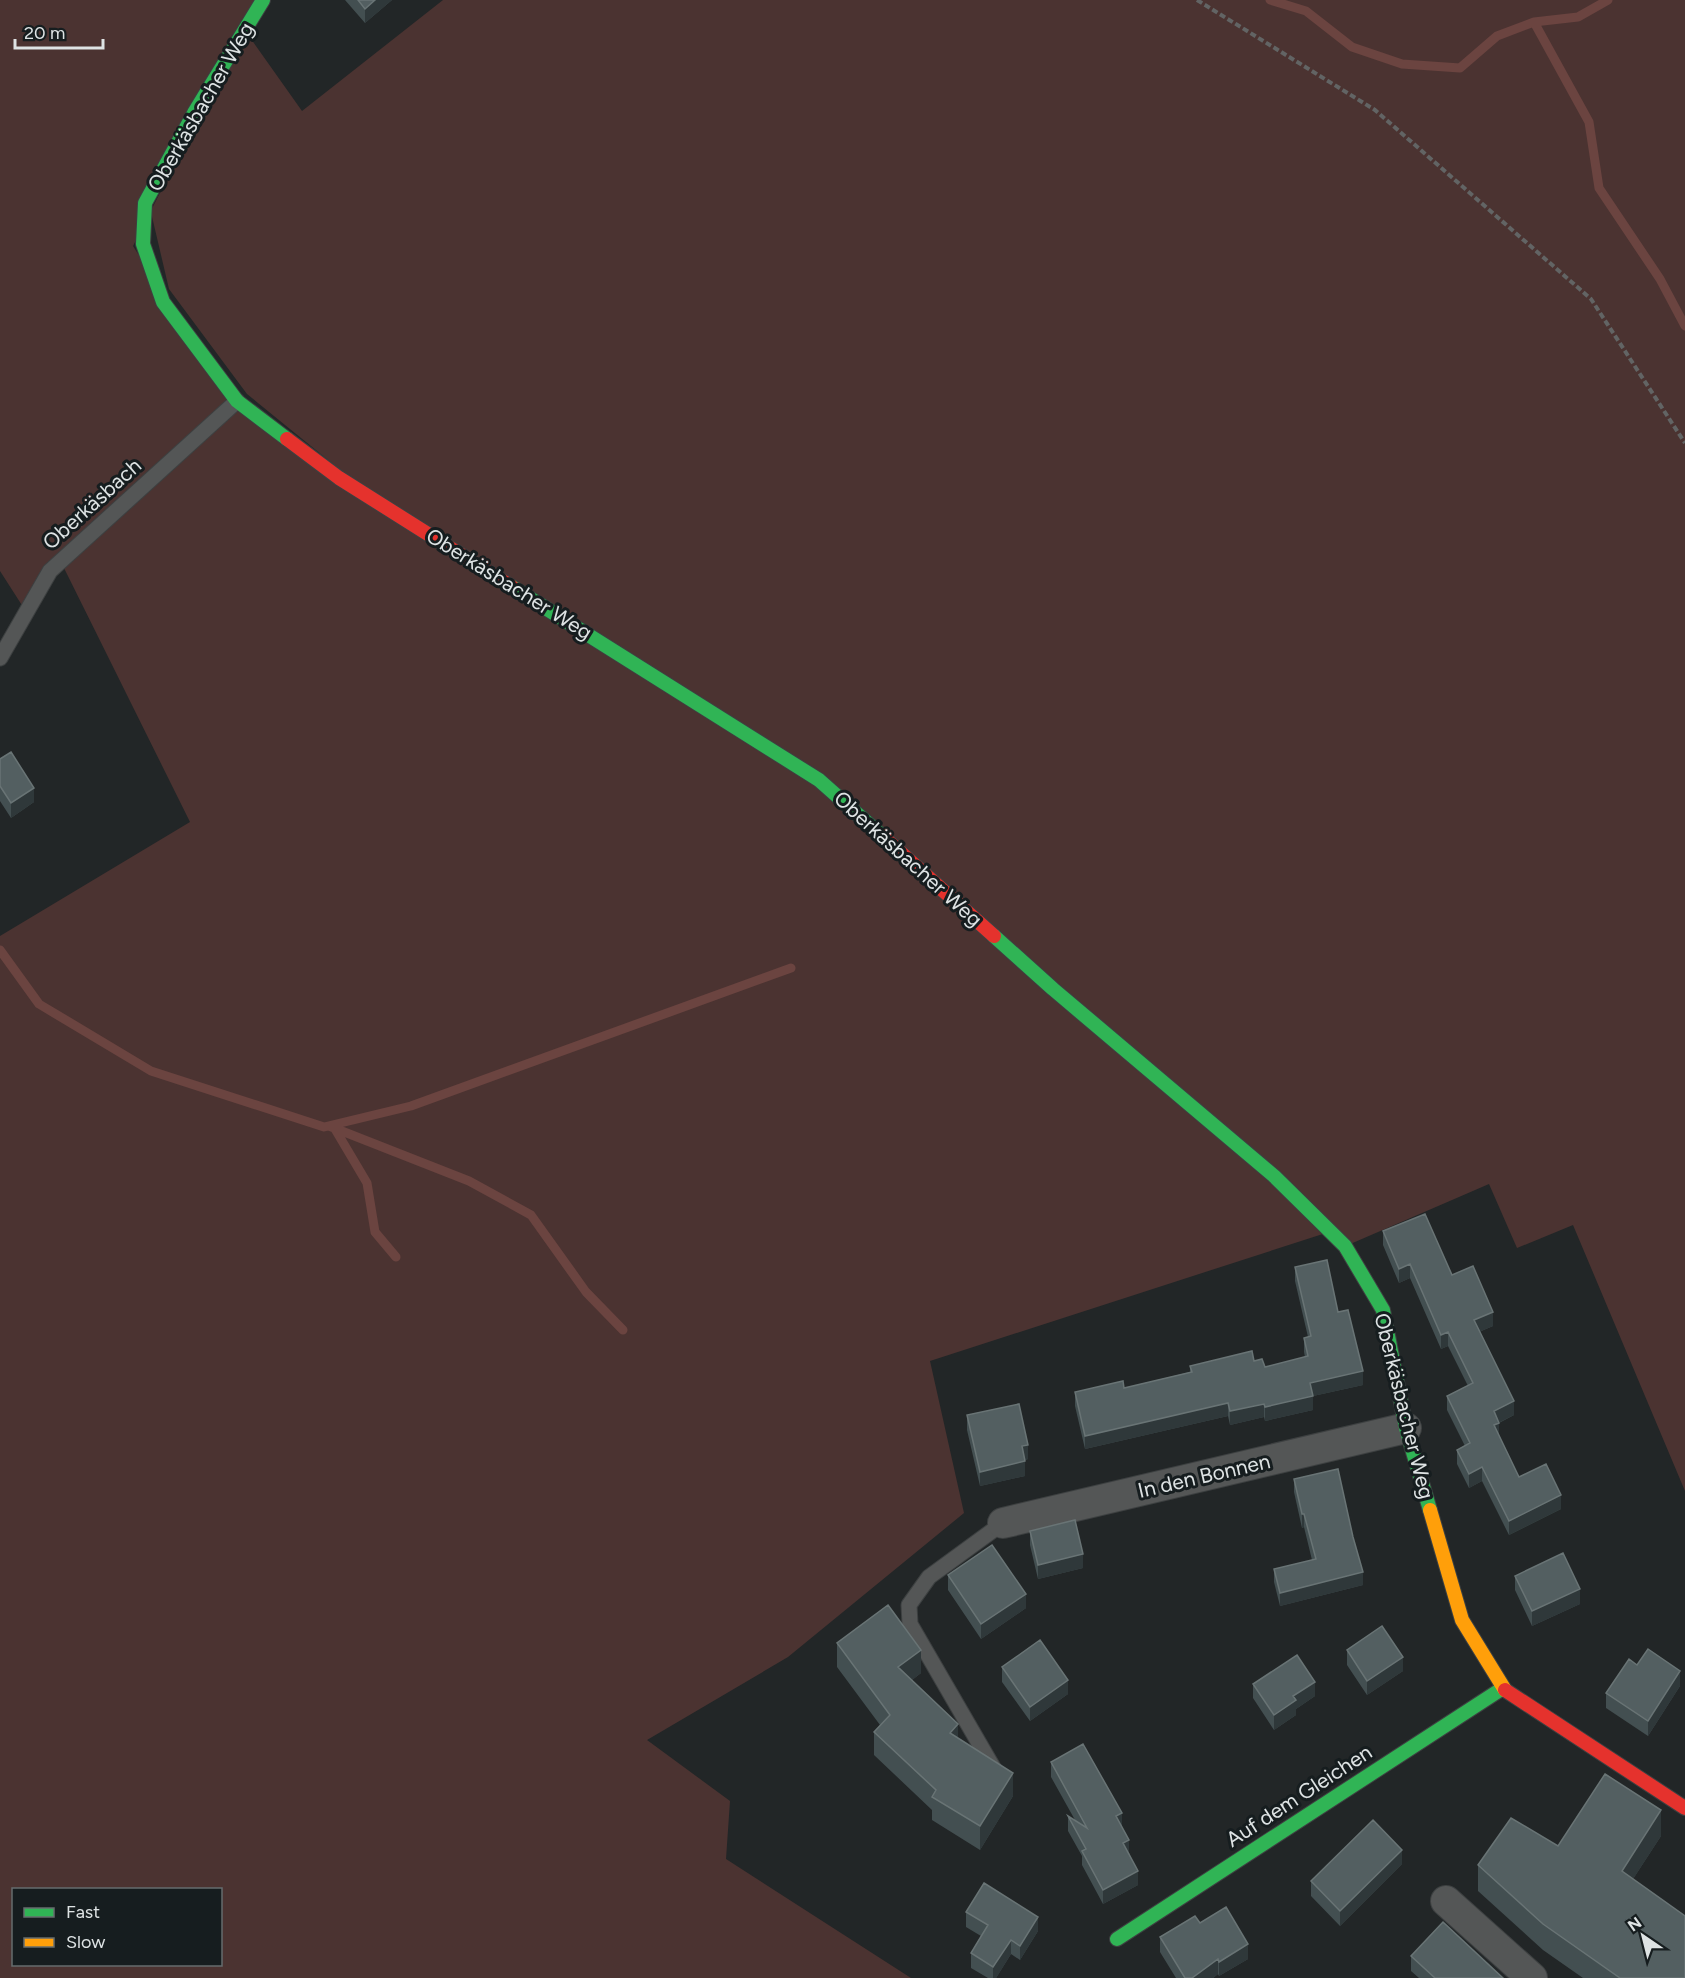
<svg xmlns="http://www.w3.org/2000/svg" width="1685" height="1978" font-family="Figtree,sans-serif">
	<style>
		.green { fill: #4b3331; fill-rule: evenodd }
		.lines { fill: none; stroke-linecap: round; stroke-linejoin: round }
		.stream { stroke: #6b4440; stroke-width: 9 }
		.lane-casing { stroke: #3d4041; stroke-width: 17 }
		.street-casing { stroke: #3d4041; stroke-width: 32 }
		.fast-casing { stroke: #3d4041; stroke-width: 16 }
		.slow-casing { stroke: #3d4041; stroke-width: 16 }
		.jam-casing { stroke: #3d4041; stroke-width: 16 }
		.path { stroke: #626464; stroke-width: 4; stroke-dasharray: 6 3; stroke-linecap: butt }
		.lane { stroke: #545656; stroke-width: 15 }
		.street { stroke: #545656; stroke-width: 30 }
		.fast { stroke: #30b455; stroke-width: 14 }
		.slow { stroke: #ff9f0a; stroke-width: 14 }
		.jam { stroke: #e5322d; stroke-width: 14 }
		.wall { fill: #434f51 }
		.shaded-wall { fill: #2f383a }
		.building { fill: #535f61; stroke: #697475; stroke-width: 1.5 }
		.labels { text-anchor: middle; stroke-width: 6; stroke-linejoin: round; paint-order: stroke }
		.street-label { font-size: 21px; fill: #dee3e4; stroke: #161d1f }
	</style>
	<rect width="100%" height="100%" fill="#222627"/>
	<path class="green" d="M0 0H258L133 246 231 400 49 566 25 610 0 571Z
		M443 0H1685V1491L1573 1225 1517 1248 1489 1184 1348 1245 1329 1232 930 1361 964 1513 788 1657 647 1740 730 1801 726 1859 911 1978H0V936L190 822 61 562 240 402 344 473 247 394 169 289 150 208 246 32 302 111ZM14 1890H220V1964H14Z"/>
	<g class="lines">
		<path class="stream" d="M1270 0 1306 11 1352 47 1402 64 1460 68 1497 36 1534 22 1589 122 1599 188 1660 279 1685 326
			M1534 22 1578 17 1608 0
			M0 950 39 1004 151 1071 324 1127 411 1106 791 968
			M329 1126 469 1181 531 1215 586 1292 623 1330
			M335 1129 367 1183 375 1232 396 1257"/>
		<defs>
			<path id="lane" d="M0 658 50 571 237 401
				M994 1769 910 1624 909 1605 929 1577 1003 1523"/>
			<path id="street" d="M1003 1523 1406 1428
				M1446 1901 1532 1978"/>
			<path id="fast" d="M263 0 194 113 145 203 143 244 163 302 237 401 287 439
				M512 587 819 780 881 835
				M994 936 1053 989 1274 1176 1345 1246 1383 1310 1406 1428 1430 1510
				M1117 1939 1503 1688"/>
			<path id="slow" d="M1430 1510 1462 1620 1505 1690"/>
			<path id="jam" d="M287 439 339 478 512 587
				M881 835 994 936
				M1505 1690 1685 1808"/>
		</defs>
		<use href="#lane" class="lane-casing"/>
		<use href="#street" class="street-casing"/>
		<use href="#fast" class="fast-casing"/>
		<use href="#slow" class="slow-casing"/>
		<use href="#jam" class="jam-casing"/>
		<path class="path" d="M1197 0 1375 110 1591 299 1685 443"/>
		<use href="#lane" class="lane"/>
		<use href="#street" class="street"/>
		<use href="#fast" class="fast"/>
		<use href="#slow" class="slow"/>
		<use href="#jam" class="jam"/>
	</g>
	<path class="wall" d="M345 0H392L365 23Z
		M0 759 34 802 11 818 0 801Z
		M1383 1231 1452 1275 1493 1326 1479 1332 1514 1415 1499 1423V1435L1519 1477 1561 1509 1509 1535 1482 1481 1469 1488 1457 1464V1450L1465 1446 1447 1410V1396L1468 1386 1448 1346 1441 1349 1410 1278 1399 1283 1383 1245Z
		M1295 1267 1338 1312 1363 1385 1313 1396V1410L1265 1421 1264 1417 1230 1425 1228 1416 1085 1449 1075 1406V1392L1124 1388 1190 1372V1366L1254 1361 1265 1367 1305 1357 1304 1352V1338L1308 1337 1295 1281Z
		M967 1415 1028 1459 1025 1460V1476L980 1486 967 1430Z
		M1294 1479 1363 1585 1280 1606 1274 1582V1569L1312 1560 1304 1527 1302 1528 1294 1492Z
		M1030 1531 1083 1568 1038 1579 1030 1545Z
		M948 1575 1026 1608 981 1639 948 1590Z
		M1515 1576 1580 1604 1532 1626 1515 1590Z
		M837 1643 921 1673 912 1680 958 1738 1013 1796 980 1850 932 1820V1810L874 1755V1732L880 1725 837 1667Z
		M1347 1650 1403 1671 1367 1695 1347 1665Z
		M1637 1665 1680 1686 1648 1736 1606 1708V1693Z
		M1002 1667 1068 1694 1030 1721 1002 1682Z
		M1253 1684 1315 1696 1296 1709V1715L1274 1730 1253 1698Z
		M1051 1762 1122 1827 1138 1885 1103 1904 1082 1865V1856L1068 1831V1816L1075 1820 1051 1777Z
		M1661 1836 1633 1879 1685 1978H1583L1543 1950 1478 1891V1865L1558 1846Z
		M1402 1864 1340 1926 1311 1896V1881Z
		M966 1912 1038 1931 1020 1960 1011 1954 996 1978H988L971 1968V1953L981 1936 966 1927Z
		M1200 1923 1248 1959 1219 1976 1218 1974 1213 1978H1176L1160 1952V1937Z
		M1411 1956 1503 1978H1419L1411 1971Z"/>
	<path class="shaded-wall" d="M375 0H392L365 23V9Z
		M34 788V802L11 818V803Z
		M1410 1264V1278L1399 1283V1269Z
		M1493 1312V1326L1474 1334V1320Z
		M1448 1332V1346L1441 1349V1335Z
		M1363 1371V1385L1313 1396V1410L1265 1421V1407L1310 1383Z
		M1514 1401V1415L1494 1425V1411Z
		M1228 1403V1416L1085 1449V1436Z
		M1264 1404V1417L1230 1425V1411Z
		M1499 1423V1437L1494 1425Z
		M1028 1445V1459L1022 1461V1446Z
		M1025 1461V1476L980 1486V1472Z
		M1482 1467V1481L1469 1488V1474Z
		M1561 1495V1509L1509 1535V1521Z
		M1302 1514H1304V1527L1302 1528Z
		M1083 1554V1568L1038 1579V1565Z
		M1363 1572V1585L1280 1606V1593Z
		M1580 1589V1604L1532 1626V1611Z
		M1026 1594V1608L981 1639V1624Z
		M921 1650V1673L898 1691V1667Z
		M1403 1657V1671L1367 1695V1681Z
		M1680 1671V1686L1648 1736V1721Z
		M1068 1680V1694L1030 1721V1707Z
		M1315 1682V1696L1296 1709V1715L1274 1730V1715L1293 1696Z
		M958 1724V1748L950 1733Z
		M1013 1773V1796L980 1850V1826Z
		M1661 1810V1836L1622 1896V1871Z
		M1122 1813V1828L1116 1816Z
		M1129 1840V1855L1123 1843Z
		M1402 1850V1864L1340 1926V1911Z
		M1138 1871V1885L1103 1904V1890Z
		M1038 1917V1931L1020 1960V1946Z
		M1011 1940V1954L996 1978H993V1967Z
		M1248 1944V1959L1219 1976V1962Z
		M1218 1959V1974L1213 1978H1192Z"/>
	<path class="building" d="M358 0H375L365 9Z
		M11 752 34 788 11 803 0 786V759Z
		M1425 1214 1452 1275 1473 1266 1493 1312 1474 1320 1514 1401 1494 1411 1499 1423 1494 1425 1519 1477 1546 1464 1561 1495 1509 1521 1482 1467 1469 1474 1457 1450 1470 1443 1447 1396 1473 1383 1448 1332 1441 1335 1410 1264 1399 1269 1383 1231Z
		M1327 1260 1338 1312 1348 1310 1363 1371 1310 1383 1313 1396 1265 1407 1264 1404 1230 1411 1228 1403 1085 1436 1075 1392 1123 1381 1124 1388 1192 1372 1190 1366 1252 1351 1254 1361 1262 1359 1265 1367 1308 1356 1304 1338 1311 1336 1295 1267Z
		M1019 1404 1028 1445 1022 1446 1025 1461 980 1472 967 1415Z
		M1338 1469 1353 1537 1363 1572 1280 1593 1274 1569 1316 1559 1304 1514H1302L1294 1479Z
		M1075 1520 1083 1554 1038 1565 1030 1531Z
		M992 1545 1026 1594 981 1624 948 1575Z
		M1563 1553 1580 1589 1532 1611 1515 1576Z
		M888 1605 921 1650 898 1667 958 1724 950 1733 1013 1773 980 1826 932 1797 936 1790 874 1732 890 1715 837 1643Z
		M1382 1626 1403 1657 1367 1681 1347 1650Z
		M1040 1640 1068 1680 1030 1707 1002 1667Z
		M1648 1649 1680 1671 1648 1721 1606 1693 1629 1659 1637 1665Z
		M1297 1655 1315 1682 1293 1696 1296 1700 1274 1715 1253 1684Z
		M1083 1744 1122 1813 1116 1816 1129 1840 1123 1843 1138 1871 1103 1890 1082 1851 1086 1849 1068 1816 1087 1828 1051 1762Z
		M1605 1774 1661 1810 1622 1871 1685 1916V1978H1620L1543 1924 1478 1865 1511 1818 1558 1846Z
		M1373 1820 1402 1850 1340 1911 1311 1881Z
		M984 1883 1038 1917 1020 1946 1011 1940 993 1967 971 1953 988 1925 966 1912Z
		M1226 1907 1248 1944 1219 1962 1218 1959 1192 1978H1185L1160 1937 1195 1916 1200 1923Z
		M1443 1922 1503 1978H1435L1411 1956Z"/>
	<g class="labels">
		<g class="street-label">
			<text transform="translate(201 107) rotate(-60)" y="7">Oberkäsbacher Weg</text>
			<text transform="translate(92 504) rotate(-42)" y="7">Oberkäsbach</text>
			<text transform="translate(509 584) rotate(32)" y="7">Oberkäsbacher Weg</text>
			<text transform="translate(908 859) rotate(42)" y="7">Oberkäsbacher Weg</text>
			<text transform="translate(1404 1406) rotate(76)" y="7">Oberkäsbacher Weg</text>
			<text transform="translate(1204 1476) rotate(-13)" y="7">In den Bonnen</text>
			<text transform="translate(1299 1796) rotate(-33)" y="7">Auf dem Gleichen</text>
		</g>
	</g>
	<rect x="12" y="1888" width="210" height="78" fill="#161d1f" stroke="#666c6e" stroke-width="1.5"/>
	<rect x="24" y="1908" width="30" height="9" fill="#30b455" stroke="#666c6e" stroke-width="1.5"/>
	<text x="66" y="1918" font-size="18" fill="#dee3e4">Fast</text>
	<rect x="24" y="1938" width="30" height="9" fill="#ff9f0a" stroke="#666c6e" stroke-width="1.5"/>
	<text x="66" y="1948" font-size="18" fill="#dee3e4">Slow</text>
	<g transform="translate(1643 1936) rotate(325)" stroke="#161d1f" stroke-width="4.5" paint-order="stroke">
	<path d="M0-4.5L10 22L0 15L-10 22Z" fill="#dee3e4"/>
	<text y="-9" font-size="16" font-weight="bold" text-anchor="middle" fill="#dee3e4">N</text>
	</g>
	<path d="M15 39v9h88v-9" fill="none" stroke="#dee3e4" stroke-width="3"/>
	<text x="24" y="39" font-size="18" fill="#dee3e4" stroke="#161d1f" stroke-width="4.5" paint-order="stroke">20 m</text>
</svg>
